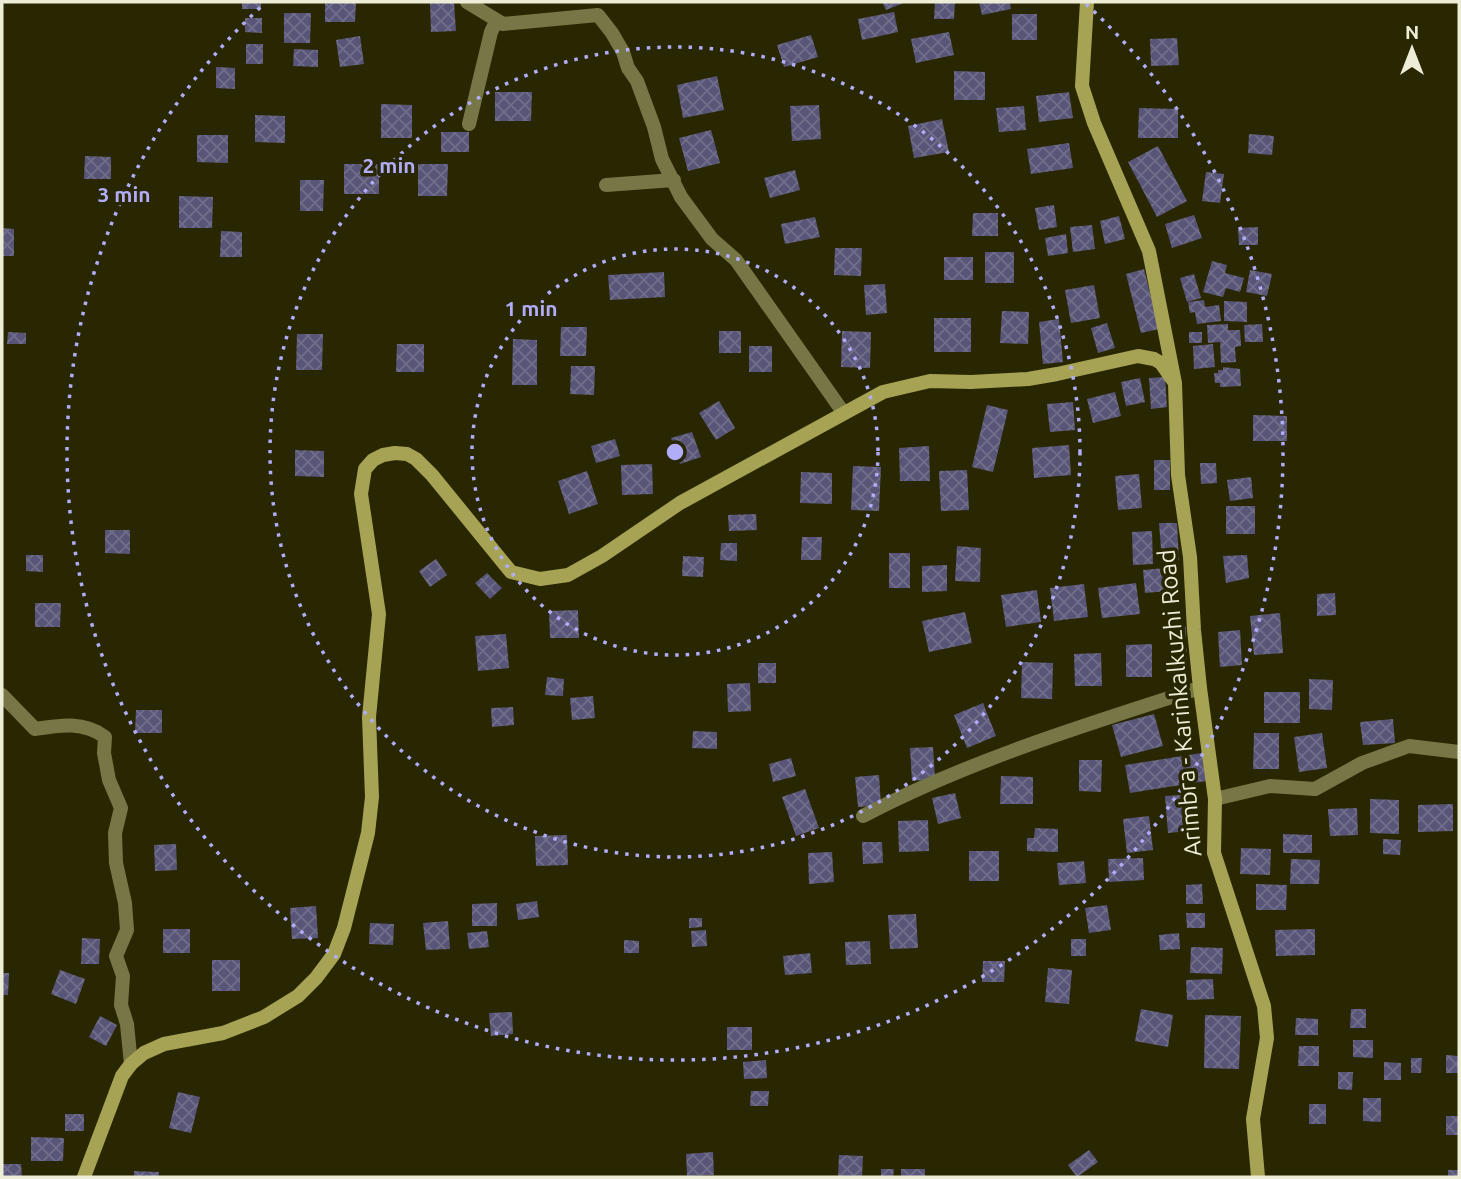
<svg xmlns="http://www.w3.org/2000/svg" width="1461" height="1179" font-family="Ubuntu,sans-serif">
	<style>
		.building { fill: url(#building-cross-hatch) }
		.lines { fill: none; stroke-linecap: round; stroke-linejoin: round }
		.minor { stroke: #777646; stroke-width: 14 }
		.secondary { stroke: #a6a355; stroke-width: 14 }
		.ring { fill: none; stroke: #b2adf9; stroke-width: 3.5; stroke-dasharray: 3.5 7 }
		.labels { text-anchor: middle; stroke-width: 7; stroke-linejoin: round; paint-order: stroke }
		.street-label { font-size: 24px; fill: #eeedd8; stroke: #292701 }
		.centre { fill: #b2adf9; stroke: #292701; stroke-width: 3.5 }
		.ring-label { font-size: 21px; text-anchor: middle; font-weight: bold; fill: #b2adf9; stroke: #292701; stroke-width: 7; stroke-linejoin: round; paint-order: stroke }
	</style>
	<defs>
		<pattern id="building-cross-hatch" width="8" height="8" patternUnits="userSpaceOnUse" patternTransform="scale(1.75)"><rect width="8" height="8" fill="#585578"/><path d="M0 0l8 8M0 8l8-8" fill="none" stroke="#706e8a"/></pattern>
	</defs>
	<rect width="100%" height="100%" fill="#292701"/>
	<path class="building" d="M242 2H261V9H242Z
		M325 2H356L355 22H325Z
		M454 2 456 31 431 32 430 3Z
		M882 2H906L886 10Z
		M935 2H955L954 19H934Z
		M979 2H1010L1011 9 982 15Z
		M894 12 898 32 862 40 858 19Z
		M284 13H311L310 43H284Z
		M1012 14H1037V40H1012Z
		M245 18H262V33L245 32Z
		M949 32 954 55 916 63 911 39Z
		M811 35 818 57 784 67 777 45Z
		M360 36 364 64 340 67 336 40Z
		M1177 38 1179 65 1151 66 1150 39Z
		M246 44H263V64H246Z
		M294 49 318 50V67L293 66Z
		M216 67 235 68V89L216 88Z
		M954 71 985 72V100H954Z
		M717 76 724 110 683 118 677 85Z
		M495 92H532L531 121H495Z
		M1069 92 1073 118 1039 122 1036 96Z
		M381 104 412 105V138H381Z
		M819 105 821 139 792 141 790 106Z
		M1024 106 1026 130 999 132 996 108Z
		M1139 108 1178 109V138H1138Z
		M255 115 285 116V143L255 142Z
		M942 119 949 152 914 158 908 126Z
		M711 130 720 163 688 171 679 138Z
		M441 132H469V152H441Z
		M1249 134 1274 136 1272 155 1248 153Z
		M197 135H228V163L197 162Z
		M1069 143 1073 168 1031 174 1027 149Z
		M1158 146 1187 201 1157 217 1128 162Z
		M85 156 111 157V179H84Z
		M344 164H379V194H344Z
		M418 164H448L447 196H418Z
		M795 170 800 190 770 198 764 178Z
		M1206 172 1224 174 1220 203 1202 201Z
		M300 180H324L323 211H300Z
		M179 196 213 197 212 228H179Z
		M1054 205 1057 227 1039 230 1035 208Z
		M973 213H998V236H972Z
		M1194 215 1202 238 1172 248 1165 224Z
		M1119 216 1125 239 1105 244 1100 221Z
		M815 217 820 237 785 244 781 224Z
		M1092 225 1095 249 1073 252 1070 227Z
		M1258 227V245H1239L1238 228Z
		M2 228 14 229V256H2Z
		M221 231 242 232V257H220Z
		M1066 234 1068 253 1048 256 1045 238Z
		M835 248H862L861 276 834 275Z
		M985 252H1014V283H985Z
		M944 257H973V280H944Z
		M1212 261 1227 265 1225 273 1244 278 1240 292 1226 288 1223 297 1203 292Z
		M1144 269 1159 329 1141 333 1126 274Z
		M1250 270 1272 274 1267 296 1246 292Z
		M664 272 665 297 610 300 608 275Z
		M1194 274 1201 298 1187 302 1180 278Z
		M885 284 887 313 866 315 864 285Z
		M1094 285 1100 318 1071 323 1065 290Z
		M1204 300 1205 307 1219 305 1221 321 1197 324 1195 312 1190 313 1188 302Z
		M1224 301 1247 302V322L1224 321Z
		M1002 311 1029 312 1028 344 1000 343Z
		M934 318H971V352H934Z
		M1059 319 1063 362 1043 364 1039 322Z
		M1107 323 1115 348 1098 353 1091 328Z
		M1228 324V330H1240L1241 346 1235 347 1236 362 1221 363 1220 342 1208 343 1207 325Z
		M1262 324 1263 342H1245L1244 325Z
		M561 327H587L586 356H560Z
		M719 331H741V353H719Z
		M842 331 871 332 870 368 841 367Z
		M8 332 26 333V344H7Z
		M1189 332H1202V343H1189Z
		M297 334H323L322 370H296Z
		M513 339 537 340V385H512Z
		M397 344H424V372H396Z
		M1213 344 1215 367 1194 369 1193 346Z
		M749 346H772V372H749Z
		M571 366H595L594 395 570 394Z
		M1223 367 1240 369 1241 386 1220 387V383H1215L1214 373H1218V370H1223Z
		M1165 377 1167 407 1151 409 1149 378Z
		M1140 378 1145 402 1126 406 1121 382Z
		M1115 392 1121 416 1093 423 1087 399Z
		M719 401 735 428 716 440 699 413Z
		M1073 402 1075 430 1050 432 1047 404Z
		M987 405 1008 410 993 472 972 467Z
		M1253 415 1287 416V441H1253Z
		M692 432 701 457 680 464 671 438Z
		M615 439 620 456 596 463 591 446Z
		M1069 445 1071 475 1034 478 1032 448Z
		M929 446 930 481H900L899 448Z
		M295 450 324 451V477L295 476Z
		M1154 460H1170V490H1154Z
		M1200 463H1216L1217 483 1201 484Z
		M652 464 653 494 622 495 621 465Z
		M853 466 881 467 879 511 851 510Z
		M967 470 969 510 941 511 939 471Z
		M587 471 598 504 569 514 558 481Z
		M801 472 832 473V504L800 503Z
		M1139 474 1142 508 1118 510 1115 476Z
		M1251 477 1253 498 1230 501 1227 480Z
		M1226 506H1255V534H1226Z
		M756 514 757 530 729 531 728 515Z
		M1159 523H1177L1179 560 1162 561Z
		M105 530H130V554L105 553Z
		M1152 531 1153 564 1133 565 1132 532Z
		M802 537H822L821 560H801Z
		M721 543H737V561L720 560Z
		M957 546 981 548 980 582 955 581Z
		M889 553H910V588H889Z
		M26 555H43V572L26 571Z
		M1247 555 1249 578 1226 583 1223 556Z
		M683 556 704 557 703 577 682 576Z
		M436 559 447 575 430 587 419 571Z
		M947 565V591L922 592V566Z
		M1177 567 1179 590 1145 593 1143 570Z
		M487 573 502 588 490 599 475 583Z
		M1136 583 1140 614 1102 618 1098 588Z
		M1084 584 1088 617 1054 621 1050 588Z
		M1037 590 1041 622 1006 627 1001 595Z
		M1335 593 1336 615 1317 616V594Z
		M35 603H61L60 627H35Z
		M578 610 579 638H550L549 611Z
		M965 612 972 643 929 652 922 621Z
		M1280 613 1283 653 1254 655 1250 616Z
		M1170 626 1186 627V640H1170Z
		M1240 630 1242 665 1220 667 1218 632Z
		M506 634 509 668 478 671 475 636Z
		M1152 644V677H1126V645Z
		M1171 648H1187V669L1172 670Z
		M1101 653 1102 686H1075L1074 654Z
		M1022 662 1053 663 1052 699 1021 698Z
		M758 663H776V683H758Z
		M547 677 564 679 563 696 545 695Z
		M1309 679 1333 680 1332 710 1309 709Z
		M750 683 751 711 728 712 727 684Z
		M1264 692H1300V723H1264Z
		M593 696 595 718 572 720 570 698Z
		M983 703 996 736 967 748 954 715Z
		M513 707 514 725 492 727 491 708Z
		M136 710H162V733H135Z
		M1154 714 1163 746 1121 757 1112 725Z
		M1393 719 1395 743 1363 745 1360 722Z
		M693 731 717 732V749L692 748Z
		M1254 733H1279V769H1253Z
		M1322 733 1327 768 1299 772 1294 737Z
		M933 747 935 779 912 781 910 748Z
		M1202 753 1206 781 1130 793 1125 765Z
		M791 758 796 776 773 782 769 764Z
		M1079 760H1102L1101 792 1079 791Z
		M879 775 881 805 858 807 855 777Z
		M1001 776 1033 777V804H1000Z
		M805 789 819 828 796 836 782 797Z
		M955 793 961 818 938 824 932 798Z
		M1198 794 1201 830 1168 833 1165 796Z
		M1370 799 1399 800V834L1370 833Z
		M1453 804V831L1418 832V805Z
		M1357 808 1358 835 1330 836 1328 809Z
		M1149 816 1153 850 1127 853 1123 819Z
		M928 820 929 851 899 852 898 821Z
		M1035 828 1058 829V852L1027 851V838H1034Z
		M1283 834 1312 835V853H1283Z
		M567 835 568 865 536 866 535 836Z
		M1383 839 1401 840 1400 855 1383 854Z
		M862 842H882L883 863 863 864Z
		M176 844 177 870 155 871 154 845Z
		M1241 848 1271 849 1270 875 1240 874Z
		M969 851H999V881H969Z
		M832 852 834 882 809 884 808 853Z
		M1143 858 1144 880 1109 882 1108 859Z
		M1291 859 1320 860 1319 884H1290Z
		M1084 861 1086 883 1059 885 1057 863Z
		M1202 884 1203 904H1186V885Z
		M1256 884 1287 885 1286 910H1256Z
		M537 901 539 917 518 920 516 904Z
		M497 903V926H472V904Z
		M1107 905 1111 930 1089 933 1085 908Z
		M316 906 318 938 292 939 290 908Z
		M1186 913H1205V928H1187Z
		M916 914 918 948 890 949 888 915Z
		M689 918H702V927L689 928Z
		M448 921 450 949 426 950 423 923Z
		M370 923 394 924 393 945 369 944Z
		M163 929H190V953H163Z
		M1315 929V955L1276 956 1275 930Z
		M706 930 707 946 692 947 691 931Z
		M487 931 489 947 469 949 467 933Z
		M1179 933 1180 949 1160 950 1159 935Z
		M82 938 100 939 99 964H81Z
		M1071 939H1086V956H1071Z
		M624 940 639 941V953H624Z
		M870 941 871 964 846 965 845 942Z
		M1191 947 1223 948 1222 974 1190 973Z
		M810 953 812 973 785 975 783 956Z
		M212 960H240V991H212Z
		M983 961H1005L1004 982H982Z
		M1048 968 1072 970 1069 1004 1045 1002Z
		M60 970 85 979 76 1004 51 994Z
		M2 973H9L8 995H2Z
		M1213 979 1214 999 1187 1000 1186 980Z
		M1141 1009 1173 1015 1168 1047 1135 1041Z
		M1351 1009H1366V1028H1350Z
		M512 1012 513 1034 491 1036 489 1013Z
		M1205 1015 1241 1016 1239 1069 1204 1068Z
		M100 1016 117 1025 106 1046 89 1037Z
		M1296 1018 1318 1019V1035H1295Z
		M727 1027H752V1050H727Z
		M1353 1040H1373V1058L1353 1057Z
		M1299 1046H1319V1066H1298Z
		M1446 1055 1459 1056V1073H1446Z
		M1411 1058H1422L1421 1073H1411Z
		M766 1060 767 1078 744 1079 743 1062Z
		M1384 1062 1401 1063V1080H1384Z
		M1338 1072H1353L1352 1090 1338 1089Z
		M751 1091H769L768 1106H750Z
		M178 1092 200 1097 191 1133 169 1128Z
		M1363 1098H1381V1122L1363 1121Z
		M1309 1104H1326V1124H1309Z
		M65 1114H84V1131H65Z
		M1446 1116H1459V1135H1446Z
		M31 1137 64 1138 63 1161H31Z
		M1089 1150 1098 1162 1077 1177 1068 1165Z
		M713 1152 714 1175 687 1176 686 1154Z
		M839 1155 863 1156 862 1177H838Z
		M2 1164H21L22 1177H2Z
		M881 1169H894L893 1177H881Z
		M901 1169H925V1177H901Z
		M1448 1170H1459V1177H1448Z
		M134 1171 159 1172V1177H134Z"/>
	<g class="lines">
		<path class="minor" d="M467 2 503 24 598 15 612 33 623 52 628 68 637 81 654 127 662 159 681 197 712 239 736 260 843 412
			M469 124 491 32 496 22
			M606 185 674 180
			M2 695 35 729C60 725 84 721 105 737L104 753 109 780 121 808 115 833 116 863 125 903 127 930 116 956 123 976 121 1005 127 1024 131 1064
			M1215 799 1270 786 1315 789 1362 763 1409 746 1459 752
			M863 816C970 760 1085 725 1200 688"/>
		<path class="secondary" d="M1087 2 1082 86 1094 123 1149 251 1175 383 1178 475 1190 557 1194 630 1200 688 1215 799 1214 853 1264 1006 1267 1038 1253 1119 1258 1177
			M84 1177 122 1076 131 1064 144 1053 164 1044 223 1033 264 1017 298 996 316 978 334 954 344 928 368 833 372 797 369 717 379 614 361 494 365 469 373 460 383 455 395 453 407 454 416 459 432 475 511 572 540 579 568 575 602 556 680 503 883 392 930 381 971 382 1028 379 1057 374 1138 356 1154 359 1161 363 1175 383"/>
	</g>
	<g class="ring">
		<circle cx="675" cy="452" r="203"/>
		<circle cx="675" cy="452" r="405"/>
		<path d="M1086 4A608 608 0 1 1 264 4"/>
	</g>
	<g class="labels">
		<g class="street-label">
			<text transform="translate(1180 703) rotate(-95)" y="8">Arimbra - Karinkalkuzhi Road</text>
		</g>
	</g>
	<circle cx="675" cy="452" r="10" class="centre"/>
	<g class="ring-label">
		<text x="389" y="173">2 min</text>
		<text x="124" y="202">3 min</text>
		<text x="531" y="316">1 min</text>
	</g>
	<rect width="1461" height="1179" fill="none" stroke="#eeedd8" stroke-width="7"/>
	<g transform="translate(1412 49)" stroke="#292701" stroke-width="5" paint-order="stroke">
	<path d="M0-5L12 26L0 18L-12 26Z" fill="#eeedd8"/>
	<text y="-10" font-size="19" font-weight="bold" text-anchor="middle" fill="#eeedd8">N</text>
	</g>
</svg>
